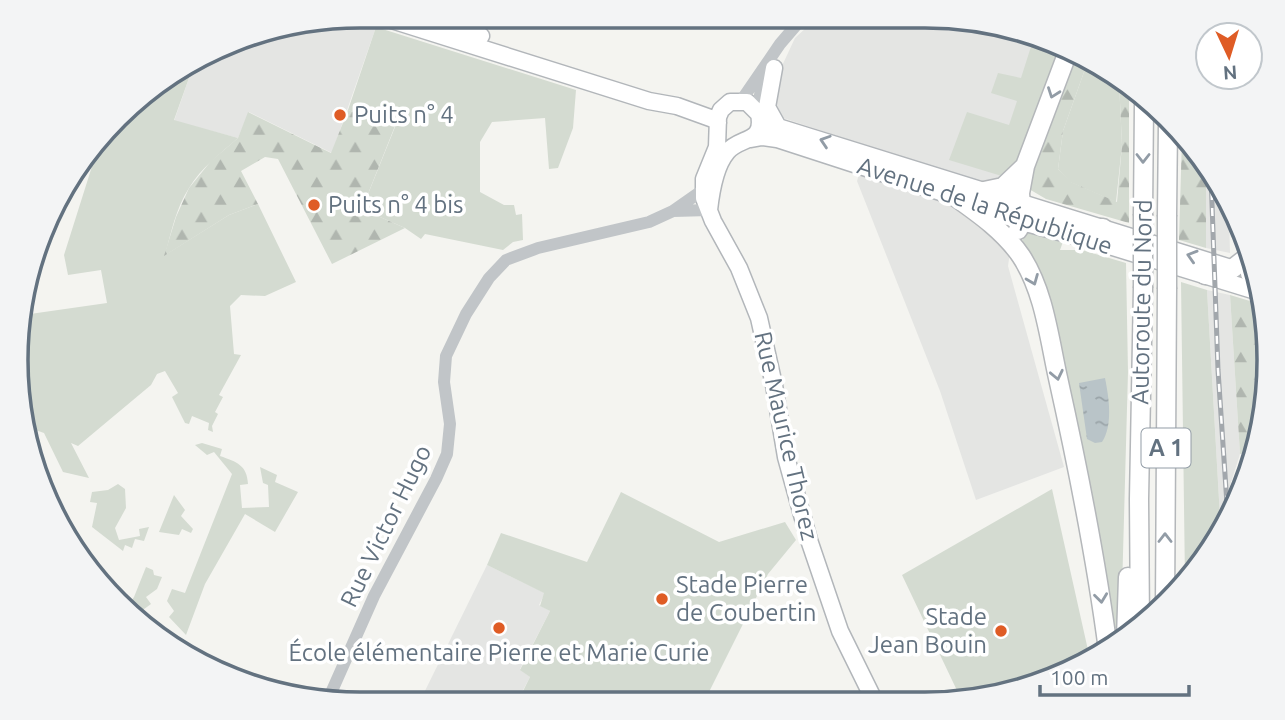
<svg xmlns="http://www.w3.org/2000/svg" width="1285" height="720" font-family="Ubuntu,sans-serif">
	<style>
		.built { fill: #e4e5e3 }
		.green { fill: #d4dbd1 }
		.forest { fill: url(#forest-firs) }
		.water { fill: url(#water-ripples) }
		.lines { fill: none; stroke-linecap: round; stroke-linejoin: round }
		.major-casing { stroke: #b2b6ba; stroke-width: 19 }
		.highway-casing { stroke: #b4b7ba; stroke-width: 21 }
		.minor { stroke: #c1c5c8; stroke-width: 12 }
		.major { stroke: #fff; stroke-width: 16 }
		.highway { stroke: #fff; stroke-width: 18 }
		.rail-casing { stroke: #a2a7ac; stroke-width: 5 }
		.rail { stroke: #fff; stroke-width: 2.5; stroke-dasharray: 8; stroke-linecap: butt }
		.highway-bridge-casing { stroke: #b4b7ba; stroke-width: 21; stroke-linecap: butt }
		.highway-bridge { stroke: #fff; stroke-width: 18 }
		.oneway { stroke: #929ca6 }
		.poi-dot { fill: #df5c25; stroke: #fff; stroke-width: 2.5 }
		.labels { text-anchor: middle; stroke-width: 7; stroke-linejoin: round; paint-order: stroke }
		.shield { fill: #fff; stroke: #929ca6; stroke-width: 2 }
		.shield-label { font-size: 23px; font-weight: bold; fill: #637280 }
		.poi-label { font-size: 24px; fill: #637280; stroke: #fff; text-anchor: start }
		.street-label { font-size: 24px; fill: #637280; stroke: #fff }
		.rim { fill: none; stroke: #637280; stroke-width: 3.5 }
	</style>
	<defs>
		<pattern id="forest-firs" width="22" height="20" patternUnits="userSpaceOnUse" patternTransform="scale(1.75)"><rect width="22" height="20" fill="#d4dbd1"/><path d="M5 1l3.5 6h-7zM16 11l3.5 6h-7z" fill="#b0b6af"/></pattern>
		<pattern id="water-ripples" width="26" height="14" patternUnits="userSpaceOnUse" patternTransform="scale(1.75)"><rect width="26" height="14" fill="#b9c4c8"/><path d="M2 4q2-2 4 0t4 0M15 11q2-2 4 0t4 0" fill="none" stroke="#9aa4a8"/></pattern>
	</defs>
	<rect width="100%" height="100%" fill="#f4f4f0"/>
	<path class="built" d="M819 16H947L1035 34 1020 183 1008 266 1064 467 976 500 940 391 857 181 868 146 780 117 772 101 781 68 795 38Z
		M349 18 376 27 332 153 249 112 238 138 174 121 194 64 250 34Z
		M1206 166 1229 213 1230 253 1206 248Z
		M1207 290 1230 295 1240 454 1220 517Z
		M487 565 545 593 539 605 550 611 520 669 530 677 516 703H419Z"/>
	<path class="green" d="M376 27 576 90 573 128 558 168 549 169 545 118 492 122 480 142V192L504 205H514L516 215 522 214 523 240 513 242 503 250 425 234 421 239 405 228 362 209 395 127 348 110Z
		M1035 34 1062 46 1021 160 1005 177 949 160 967 112 1009 125 1017 101 991 93 998 73 1021 78Z
		M1089 58 1097 62 1119 81 1122 145 1116 202 1070 182 1058 169 1063 131Z
		M194 64 174 120 238 138C221 153 201 168 189 188 176 208 171 233 165 255L229 215 258 204 296 282 265 296 241 295 230 306 234 354 241 355 219 395 223 397 215 412 218 414 212 426 213 432 208 430 209 423 192 416 189 424 185 423 172 397 178 393 165 371 157 374 151 385 78 446 71 443 89 478 63 472 44 433 27 427 16 382 23 315 107 303 101 270 68 275 64 255 100 141 151 87Z
		M1026 227 1064 239 1060 250H1082L1126 263 1128 372 1121 627 1110 629 1108 596 1092 496 1050 308 1022 242Z
		M1181 282 1207 290 1220 517V537L1185 581Z
		M202 443 222 449 220 456C237 462 247 465 248 484L240 485 242 508 269 507 268 485 263 483 260 467 277 475 275 482 298 492 275 532 245 514 205 584 186 635 169 617 174 611 167 601 172 589 185 593 232 474 214 452 207 455 195 445Z
		M118 484 125 489 126 508 115 528 119 540 140 536 139 529 149 527 144 541 135 539 132 548 125 545 123 551 92 527 97 503 90 502 92 492 108 490Z
		M1052 489 1090 659 1036 686 962 701 902 575Z
		M621 492 719 542 785 522 796 540 768 574 704 702 517 703 530 677 520 670 550 611 540 606 544 593 487 565 501 533 587 562Z
		M174 495 185 510 181 516 193 529 191 533 182 529 179 535 159 532Z
		M146 567 153 570 154 575 162 577 157 589 146 597 151 604 136 615 127 608 134 597Z"/>
	<path class="forest" d="M1076 52 1089 58 1063 131 1058 169 1071 182 1117 202 1122 145 1119 81 1129 89V223L1046 199 1029 189 1041 143Z
		M348 110 395 126 362 209 405 228 332 264 278 159 265 157 241 171 258 204 229 215 164 256 176 217 189 188 211 161 238 138 248 112 331 153Z
		M1182 137 1198 151 1206 166V248L1179 240Z
		M1230 295 1260 304 1265 387 1246 453 1240 454Z"/>
	<path class="water" d="M1105 378C1109 398 1113 425 1102 442L1095 443 1087 439 1079 383Z"/>
	<g class="lines">
		<defs>
			<path id="major" d="M379 16 649 101 677 106 713 119 718 123
				M416 16 481 36
				M774 68 767 107 777 125
				M760 118 778 127 1234 269
				M751 139 762 137 777 139 977 204 1022 222 1090 240 1259 292
				M709 210C711 192 715 166 727 152 740 136 765 144 759 114L747 102H730L721 110 718 117 717 147 704 179V198L713 221 739 268 759 318 774 385 786 457 809 540 840 631 875 702"/>
			<path id="highway" d="M984 191 1003 187 1025 166
				M954 196C978 213 1004 231 1021 256 1044 291 1049 337 1058 378 1078 468 1096 558 1108 650
				M1143 214 1144 103
				M1167 215 1168 124
				M1022 222 1020 193 1025 166 1069 49
				M1018 230 1022 222 1030 218 1076 228H1103
				M1250 274 1258 282
				M1205 275 1232 269 1250 255
				M1165 606 1167 289
				M1140 627 1139 499 1143 288
				M1126 638 1128 577"/>
		</defs>
		<use href="#major" class="major-casing"/>
		<use href="#highway" class="highway-casing"/>
		<path class="minor" d="M741 101 780 44 804 16
			M757 110 761 90 770 75
			M673 211 703 190
			M327 702 374 596 436 479 447 454 450 424 444 382 446 356 466 314 489 278 506 260 538 248 649 222 673 211 709 210"/>
		<use href="#major" class="major"/>
		<use href="#highway" class="highway"/>
		<defs>
			<path id="rail" d="M1211 176 1218 370 1228 519"/>
		</defs>
		<use href="#rail" class="rail-casing"/>
		<use href="#rail" class="rail"/>
		<defs>
			<path id="highway-bridge" d="M1143 214V288
				M1167 289V215"/>
		</defs>
		<use href="#highway-bridge" class="highway-bridge-casing"/>
		<use href="#highway-bridge" class="highway-bridge"/>
	</g>
	<defs><path id="oneway-chevron" d="M-2-3.5L2.5 0L-2 3.5" fill="none" stroke-width="1.6" stroke-linecap="round" stroke-linejoin="round" transform="scale(1.75)"/></defs>
	<g class="oneway">
		<use href="#oneway-chevron" transform="translate(1053 93) rotate(110)"/>
		<use href="#oneway-chevron" transform="translate(825 141) rotate(-162)"/>
		<use href="#oneway-chevron" transform="translate(1143 158) rotate(90)"/>
		<use href="#oneway-chevron" transform="translate(1192 256) rotate(-163)"/>
		<use href="#oneway-chevron" transform="translate(1033 280) rotate(68)"/>
		<use href="#oneway-chevron" transform="translate(1057 375) rotate(78)"/>
		<use href="#oneway-chevron" transform="translate(1165 538) rotate(-90)"/>
		<use href="#oneway-chevron" transform="translate(1101 598) rotate(83)"/>
	</g>
	<g class="poi-dot">
		<circle cx="340" cy="115" r="7"/>
		<circle cx="314" cy="205" r="7"/>
		<circle cx="662" cy="599" r="7"/>
		<circle cx="499" cy="628" r="7"/>
		<circle cx="1001" cy="631" r="7"/>
	</g>
	<g class="labels">
		<rect class="shield" x="1141.5" y="428.5" width="49" height="39" rx="5"/>
		<g class="shield-label">
			<text x="1166" y="456">A 1</text>
		</g>
		<g class="poi-label">
			<text x="354" y="123">Puits n° 4</text>
			<text x="328" y="213">Puits n° 4 bis</text>
			<text x="676" y="593">Stade Pierre<tspan x="676" dy="28">de Coubertin</tspan></text>
			<text x="987" y="625" text-anchor="end">Stade<tspan x="987" dy="28">Jean Bouin</tspan></text>
			<text x="499" y="661" text-anchor="middle">École élémentaire Pierre et Marie Curie</text>
		</g>
		<g class="street-label">
			<text transform="translate(985 206) rotate(18)" y="8">Avenue de la République</text>
			<text transform="translate(1142 302) rotate(-89)" y="8">Autoroute du Nord</text>
			<text transform="translate(786 436) rotate(77)" y="8">Rue Maurice Thorez</text>
			<text transform="translate(386 526) rotate(-64)" y="8">Rue Victor Hugo</text>
		</g>
	</g>
	<path d="M0 0H1285V720H0ZM360 28H925A332 332 0 0 1 1257 360V360A332 332 0 0 1 925 692H360A332 332 0 0 1 28 360V360A332 332 0 0 1 360 28Z" fill="#f3f4f5" fill-rule="evenodd"/>
	<path class="rim" d="M360 28H925A332 332 0 0 1 1257 360V360A332 332 0 0 1 925 692H360A332 332 0 0 1 28 360V360A332 332 0 0 1 360 28Z"/>
	<g transform="translate(1229 56) rotate(176)"><circle r="33" fill="#ffffff" stroke="#c1c7cc" stroke-width="2"/>
	<path d="M0-5L12 26L0 18L-12 26Z" fill="#df5c25"/>
	<text y="-10" font-size="19" font-weight="bold" text-anchor="middle" fill="#637280">N</text>
	</g>
	<path d="M1040 685v10h149v-10" fill="none" stroke="#637280" stroke-width="3.5"/>
	<text x="1050" y="685" font-size="21" fill="#637280" stroke="#ffffff" stroke-width="5" paint-order="stroke">100 m</text>
</svg>
